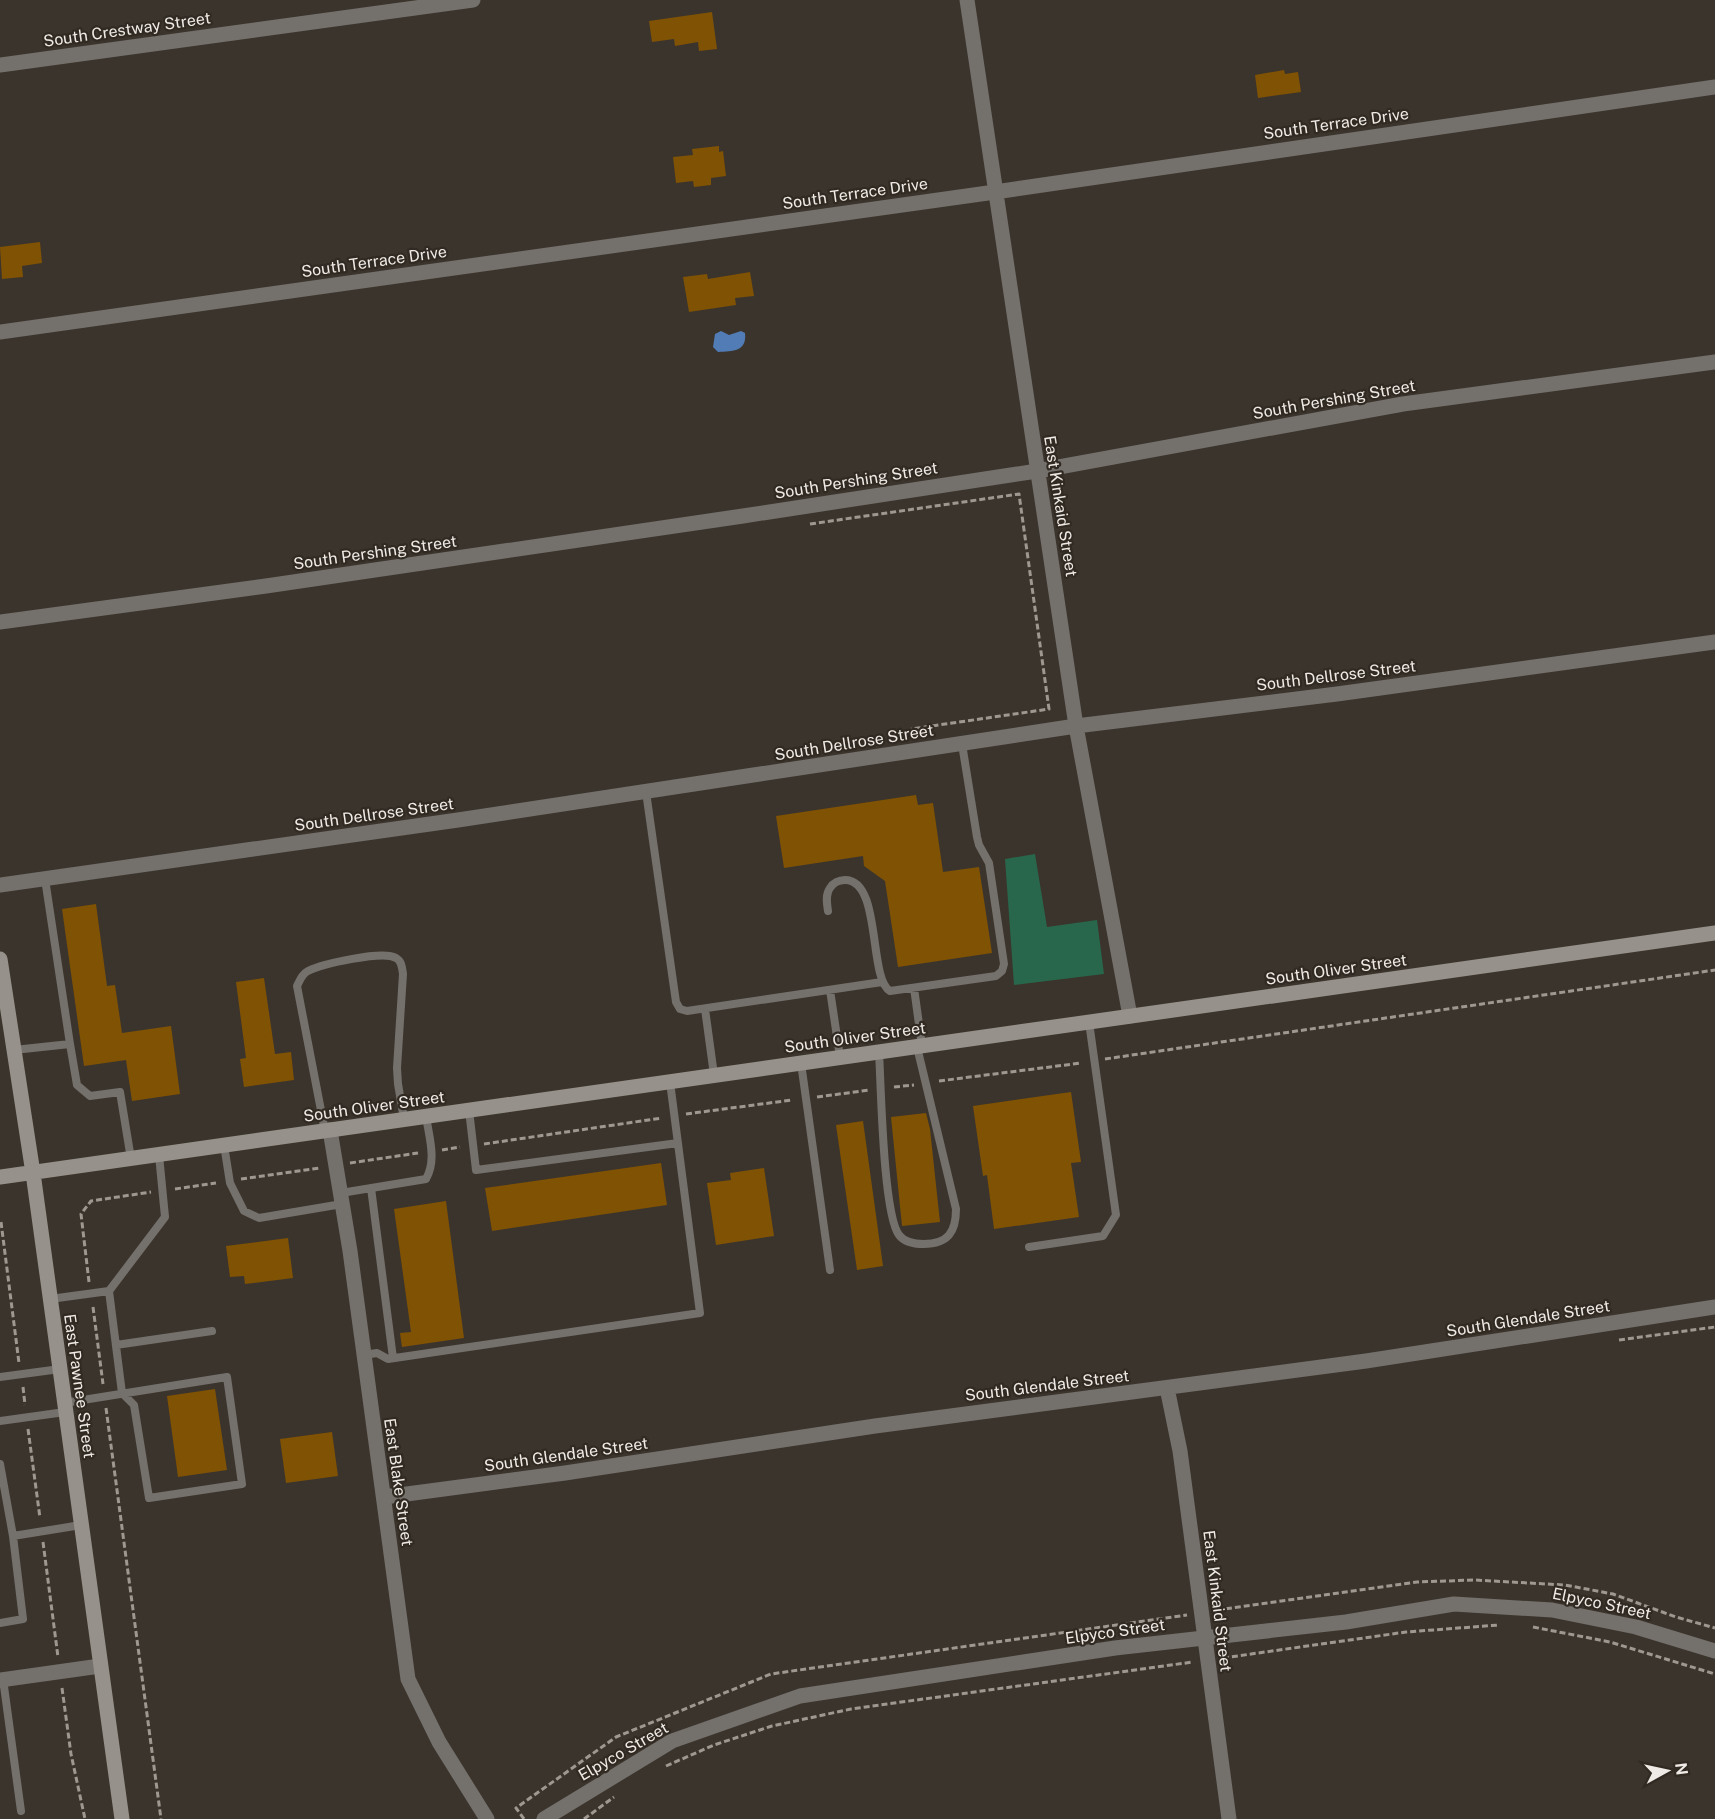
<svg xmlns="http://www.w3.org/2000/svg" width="1715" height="1819" font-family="'Public Sans',sans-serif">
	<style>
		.green { fill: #28674b }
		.water { fill: #527cb6 }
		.building { fill: #805204 }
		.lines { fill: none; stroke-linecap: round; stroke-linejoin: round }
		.path { stroke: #9e9891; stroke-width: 3; stroke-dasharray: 6 3; stroke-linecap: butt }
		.lane { stroke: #74706c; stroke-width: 8 }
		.street { stroke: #74706c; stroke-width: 15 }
		.secondary { stroke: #96918a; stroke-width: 15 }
		.labels { text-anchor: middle; stroke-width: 4.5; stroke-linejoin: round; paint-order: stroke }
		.street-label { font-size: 16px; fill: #efeae5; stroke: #312a22 }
	</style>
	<rect width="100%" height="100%" fill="#3b342c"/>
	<path class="green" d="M1035 854 1047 927 1097 920 1104 974 1014 985 1005 859Z"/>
	<path class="water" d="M721 331 729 335 741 331 745 333C747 352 733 351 718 352L713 347 715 334Z"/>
	<path class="building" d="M712 12 717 49 699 51 698 42 675 46 674 39 652 42 649 21Z
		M1284 70 1285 74 1298 72 1301 92 1258 98 1255 75Z
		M719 146V152L723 151 726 176 711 178V185L694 187 693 181 676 183 673 157 693 155 692 149Z
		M40 242 42 263 22 266 23 277 2 279 0 247Z
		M750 272 754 296 735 298 736 305 689 312 683 277 707 274 708 279Z
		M916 795 918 805 933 803 943 872 979 867 992 953 898 967 885 881 864 866 863 856 784 868 776 816Z
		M96 904 107 986 115 985 122 1033 171 1026 180 1094 132 1101 126 1060 84 1066 62 909Z
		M264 978 275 1054 291 1052 294 1080 244 1087 240 1059 246 1058 236 982Z
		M1071 1092 1081 1162 1071 1163 1079 1217 994 1229 987 1175 983 1176 973 1106Z
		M926 1113 930 1129 940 1222 902 1226 891 1117Z
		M863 1121 883 1266 857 1270 836 1125Z
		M661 1163 667 1205 492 1231 485 1188Z
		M764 1168 774 1236 716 1245 707 1183 731 1180 730 1173Z
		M446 1201 464 1338 402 1347 400 1333 411 1332 394 1209Z
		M288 1238 293 1278 245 1284 244 1276 230 1277 226 1246Z
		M215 1389 227 1470 178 1477 167 1396Z
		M332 1432 338 1476 286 1483 280 1439Z"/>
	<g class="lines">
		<path class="path" d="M810 524 1019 494 1049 709 911 729
			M1105 1059 1715 970
			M939 1081 1081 1063
			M894 1087 914 1085
			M817 1097 870 1090
			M686 1114 792 1100
			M484 1144 662 1118
			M442 1150 460 1147
			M350 1163 418 1153
			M241 1179 320 1168
			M175 1189 216 1183
			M1 1222 19 1363
			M89 1282 81 1214 91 1201 151 1192
			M93 1307 103 1384
			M1619 1340 1715 1327
			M23 1387 25 1405
			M106 1408 161 1819
			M28 1429 40 1518
			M43 1542 58 1657
			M1217 1610 1417 1582 1474 1580 1565 1585 1613 1594 1676 1617 1715 1628
			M1533 1627 1610 1642 1715 1674
			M1223 1658 1406 1632 1499 1625
			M62 1688 71 1754 85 1819
			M666 1766 714 1745 772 1726 851 1709 1193 1662
			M524 1819 516 1808 616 1737 771 1674 1187 1615
			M584 1819 614 1797"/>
		<path class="lane" d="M646 792 676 1002 680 1009 687 1011 882 982
			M45 879 70 1044
			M828 911C827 904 825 895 830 888 833 883 839 880 845 880 882 880 868 978 890 991L996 976 1002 971 1004 964 989 863 979 845 977 837 962 744
			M914 988 922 1046
			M830 990 840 1057
			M705 1009 714 1075
			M14 1050 70 1044 77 1085 90 1096 120 1092 131 1159
			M879 1052C881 1084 883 1214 899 1235 908 1247 939 1247 949 1235 955 1228 956 1218 956 1209L917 1047
			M801 1063 830 1270
			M469 1110 476 1170 678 1143
			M325 1131 297 986C300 980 302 974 308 971 322 964 383 950 396 958 402 961 402 968 403 974L397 1068 398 1084 404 1119
			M224 1145 230 1183 244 1211 259 1218 342 1204
			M371 1188 393 1358
			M341 1193 426 1179C437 1160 429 1137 426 1116
			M1029 1247 1103 1236 1116 1215 1089 1022
			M50 1299 109 1291
			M116 1345 212 1331
			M364 1355 377 1353 388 1359 700 1313 670 1082
			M0 1377 60 1369
			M64 1403 227 1377 242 1484 149 1498 134 1405 122 1393 109 1291 165 1217 159 1155
			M0 1421 65 1412
			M0 1464 2 1475
			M0 1475H2L13 1536 81 1525
			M0 1623 23 1619 13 1536
			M3 1679 21 1811"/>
		<path class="street" d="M967 0 1076 726 1130 1016
			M0 65 473 0
			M0 332 995 192 1715 87
			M0 622 266 586 743 516 1037 471 1403 404 1715 362
			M0 885 458 820 1076 726 1337 694 1715 642
			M330 1130 350 1251 408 1679 439 1742 487 1819
			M1167 1388 1180 1451 1229 1819
			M384 1497 565 1473 875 1426 1366 1361 1715 1307
			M0 1680 100 1666
			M544 1819 672 1741 800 1696 1115 1648 1346 1622 1454 1604 1552 1610 1636 1627 1715 1651"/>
		<path class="secondary" d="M0 959 33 1173 122 1819
			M0 1177 1715 933"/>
	</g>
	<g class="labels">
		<g class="street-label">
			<text transform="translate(127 29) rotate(-8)" y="6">South Crestway Street</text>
			<text transform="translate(1336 123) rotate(-8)" y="6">South Terrace Drive</text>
			<text transform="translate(855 193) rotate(-8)" y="6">South Terrace Drive</text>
			<text transform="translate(374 261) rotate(-8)" y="6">South Terrace Drive</text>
			<text transform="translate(1334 399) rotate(-10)" y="6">South Pershing Street</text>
			<text transform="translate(856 480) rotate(-9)" y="6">South Pershing Street</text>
			<text transform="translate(1061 506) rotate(81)" y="6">East Kinkaid Street</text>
			<text transform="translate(375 552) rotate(-8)" y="6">South Pershing Street</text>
			<text transform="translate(1336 675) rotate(-7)" y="6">South Dellrose Street</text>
			<text transform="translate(854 742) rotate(-9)" y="6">South Dellrose Street</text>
			<text transform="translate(374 814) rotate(-8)" y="6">South Dellrose Street</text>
			<text transform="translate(1336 969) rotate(-8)" y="6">South Oliver Street</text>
			<text transform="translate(855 1037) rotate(-8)" y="6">South Oliver Street</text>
			<text transform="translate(374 1106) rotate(-8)" y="6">South Oliver Street</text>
			<text transform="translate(1528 1318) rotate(-9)" y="6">South Glendale Street</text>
			<text transform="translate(1047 1385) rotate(-7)" y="6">South Glendale Street</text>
			<text transform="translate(80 1386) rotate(82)" y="6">East Pawnee Street</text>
			<text transform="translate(566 1454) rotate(-8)" y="6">South Glendale Street</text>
			<text transform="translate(399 1482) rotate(82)" y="6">East Blake Street</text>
			<text transform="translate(1218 1601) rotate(83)" y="6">East Kinkaid Street</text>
			<text transform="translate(1602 1603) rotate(12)" y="6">Elpyco Street</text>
			<text transform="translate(1115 1631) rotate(-8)" y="6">Elpyco Street</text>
			<text transform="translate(623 1751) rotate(-30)" y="6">Elpyco Street</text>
		</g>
	</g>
	<g transform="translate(1667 1771) rotate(82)" stroke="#312a22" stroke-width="4.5" paint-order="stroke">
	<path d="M0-4.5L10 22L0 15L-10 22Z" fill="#efeae5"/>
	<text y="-9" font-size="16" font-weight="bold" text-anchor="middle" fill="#efeae5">N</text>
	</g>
</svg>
